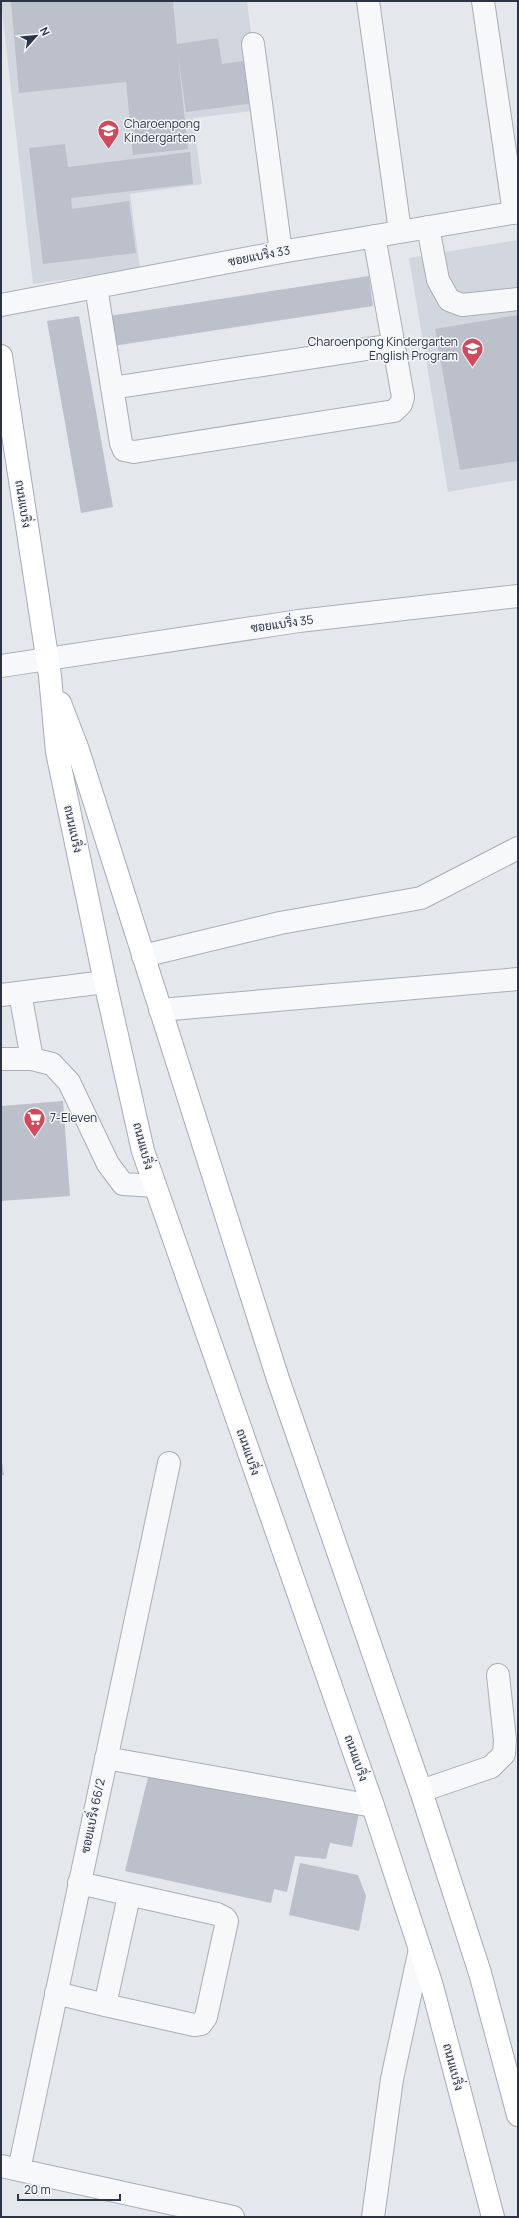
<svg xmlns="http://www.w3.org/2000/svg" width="519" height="2218" font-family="Manrope,Sarabun,sans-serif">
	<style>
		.built { fill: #d2d6de }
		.building { fill: #bbc0ca }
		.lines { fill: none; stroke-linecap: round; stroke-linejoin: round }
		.minor-casing { stroke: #a9aeb7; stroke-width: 24 }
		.major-casing { stroke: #a3abb8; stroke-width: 24 }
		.minor { stroke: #f7f8fa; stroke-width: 22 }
		.major { stroke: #fff; stroke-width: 22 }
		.labels { text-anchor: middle; stroke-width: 3; stroke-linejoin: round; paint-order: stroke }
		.poi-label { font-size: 12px; fill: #2b3445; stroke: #f4f6f9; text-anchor: start }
		.street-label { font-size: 12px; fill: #2b3445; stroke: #f4f6f9 }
	</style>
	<rect width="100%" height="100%" fill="#e4e7ec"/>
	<path class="built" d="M1 1H247L261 110 193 118 202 184 130 194 140 269 33 284Z
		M518 240V480L448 492 409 258Z"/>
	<path class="building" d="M11 1H173L177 44 218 38 222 64 250 60 255 103 186 112 178 55 188 149 133 155 126 82 19 93Z
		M65 144 68 167 190 152 193 184 71 198 72 209 129 201 136 253 43 264 29 148Z
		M369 276 373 306 113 346 109 316Z
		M518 315V461L460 470 435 329Z
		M79 316 113 507 81 513 47 321Z
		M63 1101 70 1196 1 1201V1106Z
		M1 1456 4 1475H1Z
		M150 1769 360 1808 352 1847 330 1843 326 1859 295 1856 287 1892 274 1889 271 1903 125 1871Z
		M300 1863 358 1875 366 1896 359 1931 289 1915Z"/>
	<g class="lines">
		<defs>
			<path id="minor" d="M368 1 400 231
				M483 1 514 213
				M253 44 281 252
				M428 227 438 280 449 300 462 305 518 299
				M96 287 121 443 124 450 134 452 394 411 401 404 403 397 374 236
				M1 305 281 252 518 212
				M112 388 393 345
				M1 666 299 621 518 596
				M143 956 280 923 421 898 518 848
				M20 993 32 1059
				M1 995 105 982
				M160 1010 518 979
				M1 1059H32L52 1064 69 1082 108 1164 123 1184 155 1186
				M106 1758 373 1806
				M421 1791 491 1767 504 1754 505 1740 498 1675
				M79 1883 217 1914 225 1918 227 1921 206 2017 201 2024 194 2025 105 2005 129 1896
				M56 1993 105 2005
				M1 2166 233 2217
				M19 2170 169 1463
				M373 2217 392 2079 420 1949"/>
			<path id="major" d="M1 356 50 676 57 752 105 982 143 1151 373 1806 432 1986 493 2217
				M60 703 78 750 278 1379 421 1791 480 1973 518 2115"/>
		</defs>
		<use href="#minor" class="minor-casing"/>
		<use href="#major" class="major-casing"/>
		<use href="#minor" class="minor"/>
		<use href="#major" class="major"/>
	</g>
	<defs>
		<symbol id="school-pin" viewBox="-11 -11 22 30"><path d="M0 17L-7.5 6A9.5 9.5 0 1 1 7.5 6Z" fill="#d1495b" stroke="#f4f6f9"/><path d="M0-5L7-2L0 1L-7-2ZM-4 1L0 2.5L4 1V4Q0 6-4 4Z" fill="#fff"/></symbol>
		<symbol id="supermarket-pin" viewBox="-11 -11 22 30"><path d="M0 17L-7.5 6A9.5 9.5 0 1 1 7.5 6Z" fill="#d1495b" stroke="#f4f6f9"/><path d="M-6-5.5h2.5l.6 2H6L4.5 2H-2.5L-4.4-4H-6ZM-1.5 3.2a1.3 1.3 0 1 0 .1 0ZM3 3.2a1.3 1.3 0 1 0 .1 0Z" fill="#fff"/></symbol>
	</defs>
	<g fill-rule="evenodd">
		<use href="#school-pin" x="96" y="118" width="25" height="34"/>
		<use href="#school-pin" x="460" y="336" width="25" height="34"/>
		<use href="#supermarket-pin" x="22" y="1106" width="25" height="34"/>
	</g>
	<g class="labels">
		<g class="poi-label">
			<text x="124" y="128">Charoenpong<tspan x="124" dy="14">Kindergarten</tspan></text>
			<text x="458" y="346" text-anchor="end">Charoenpong Kindergarten<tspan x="458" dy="14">English Program</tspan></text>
			<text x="50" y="1122">7-Eleven</text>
		</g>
		<g class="street-label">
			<text transform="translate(259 256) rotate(-11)" y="4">ซอยแบริ่ง 33</text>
			<text transform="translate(23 504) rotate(81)" y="4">ถนนแบริ่ง</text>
			<text transform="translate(282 624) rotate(-8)" y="4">ซอยแบริ่ง 35</text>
			<text transform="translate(73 829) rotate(78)" y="4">ถนนแบริ่ง</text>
			<text transform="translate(143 1146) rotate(75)" y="4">ถนนแบริ่ง</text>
			<text transform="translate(248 1452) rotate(71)" y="4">ถนนแบริ่ง</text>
			<text transform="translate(356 1758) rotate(71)" y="4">ถนนแบริ่ง</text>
			<text transform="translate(93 1816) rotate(-78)" y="4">ซอยแบริ่ง 66/2</text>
			<text transform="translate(453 2067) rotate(75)" y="4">ถนนแบริ่ง</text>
		</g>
	</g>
	<rect width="519" height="2218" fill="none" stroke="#2b3445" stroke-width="4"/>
	<g transform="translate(36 36) rotate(63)" stroke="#f4f6f9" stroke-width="3" paint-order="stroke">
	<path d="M0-3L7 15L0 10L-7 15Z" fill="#2b3445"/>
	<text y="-6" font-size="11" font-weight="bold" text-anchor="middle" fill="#2b3445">N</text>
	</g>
	<path d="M18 2194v6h102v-6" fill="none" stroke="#2b3445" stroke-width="2"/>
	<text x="24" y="2194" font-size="12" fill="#2b3445" stroke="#f4f6f9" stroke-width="3" paint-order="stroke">20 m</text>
</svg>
